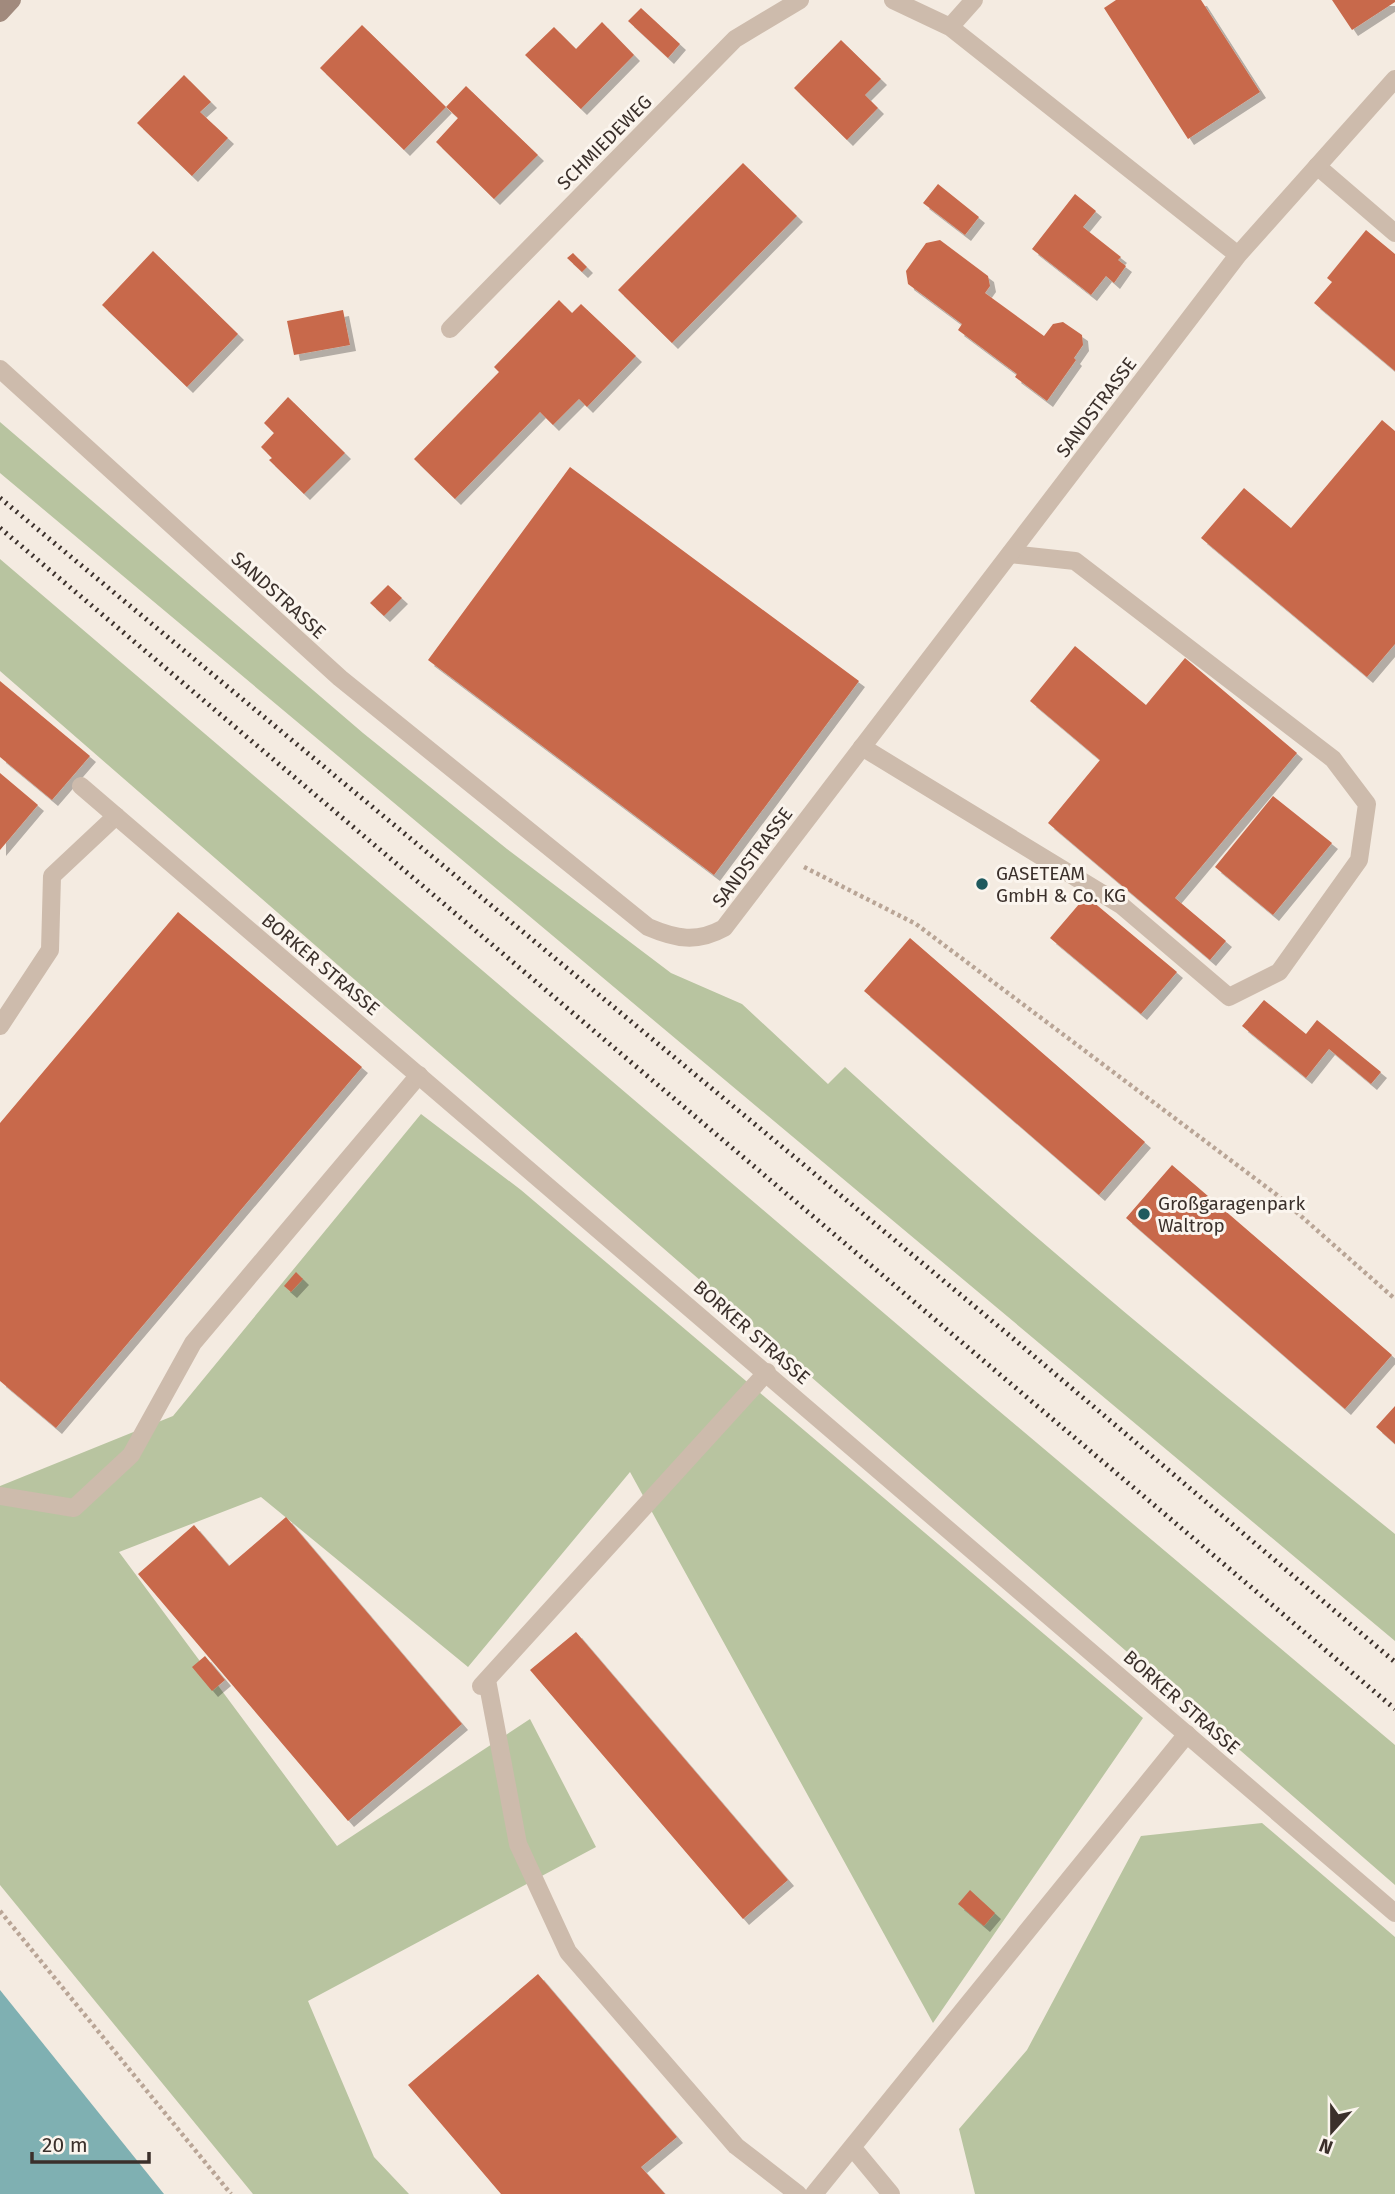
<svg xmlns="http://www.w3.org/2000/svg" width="1395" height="2194" font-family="'Fira Sans',sans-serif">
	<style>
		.green { fill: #b8c4a0 }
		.water { fill: #7fb0b2 }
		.building { fill: #c8694b; filter: url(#shadow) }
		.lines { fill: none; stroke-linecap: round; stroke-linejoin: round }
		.path { stroke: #b9a596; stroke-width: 4.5; stroke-dasharray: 3.5 3.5; stroke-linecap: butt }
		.service { stroke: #cdbbac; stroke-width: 18 }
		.minor { stroke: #cdbbac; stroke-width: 18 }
		.secondary { stroke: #a18a7d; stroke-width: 18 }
		.rail { stroke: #3b302b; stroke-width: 5; stroke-dasharray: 2 5; stroke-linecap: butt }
		.poi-dot { fill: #1f5a5e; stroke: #fbf5ee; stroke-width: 2.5 }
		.labels { text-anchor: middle; stroke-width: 6; stroke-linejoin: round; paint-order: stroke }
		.street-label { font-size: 19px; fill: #3b302b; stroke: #fbf5ee }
		.poi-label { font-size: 19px; fill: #3b302b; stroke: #fbf5ee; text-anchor: start }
	</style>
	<defs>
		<filter id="shadow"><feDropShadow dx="6" dy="6" stdDeviation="0" flood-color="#0004"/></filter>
	</defs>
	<rect width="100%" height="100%" fill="#f4ebe1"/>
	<path class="green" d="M0 422 363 733 507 849 671 973 742 1004 828 1084 845 1067C1022 1230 1208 1383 1395 1534V1641L0 473Z
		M0 559 967 1384 1395 1745V1885L0 671Z
		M421 1114 521 1190 1143 1718 933 2023 630 1472 468 1667 261 1497 119 1552 337 1846 530 1719 596 1847 308 2001 374 2157 409 2194H253L0 1885V1486L173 1416Z
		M1262 1823 1395 1937V2194H975L959 2129 1027 2050 1141 1836Z"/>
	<path class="water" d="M0 1990 164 2194H0Z"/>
	<path class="building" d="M1116 0H1201L1260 92 1188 139 1104 8Z
		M1332 0H1395V2L1352 30Z
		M641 8 680 44 668 58 628 21Z
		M602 22 634 55 581 109 525 55 554 27 576 49Z
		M362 25 446 107 404 150 320 68Z
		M841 40 881 79 865 95 878 108 847 140 794 88Z
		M184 75 211 102 200 112 228 138 192 176 137 123Z
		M466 86 538 155 494 199 436 142 458 118 446 107Z
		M743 163 797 216 672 343 618 290Z
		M938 184 979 217 965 235 923 203Z
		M1075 194 1096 211 1083 227 1121 257 1118 260 1126 266 1114 283 1106 276 1091 295 1032 249Z
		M1366 230 1395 254V371L1314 303 1332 282 1327 278Z
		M940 240 988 276 990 286 985 293 1044 336 1053 324 1063 322 1082 335 1083 345 1074 358 1076 360 1047 401 1015 377 1017 374 958 330 962 324 908 284 906 271 926 243Z
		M153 251 238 334 187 387 102 305Z
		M573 253 587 267 582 272 567 258Z
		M559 300 572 313 581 304 636 356 587 407 579 399 553 425 540 412 455 499 414 459 499 372 494 367Z
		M343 310 350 345 294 355 287 321Z
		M288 397 345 453 304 494 269 460 272 458 261 447 274 433 264 423Z
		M1382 420 1395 431V644L1367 677 1201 538 1244 488 1291 528Z
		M570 467 859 681 714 875 428 660Z
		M388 585 402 598 384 616 370 603Z
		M1075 646 1146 705 1185 658 1297 753 1175 898 1226 941 1210 960 1048 823 1100 760 1030 701Z
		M0 681 90 756 52 800 0 757Z
		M0 773 38 805 0 850Z
		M1273 796 1332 843 1273 915 1215 867Z
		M1086 896 1177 972 1141 1014 1050 938Z
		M178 912 362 1067 56 1428 0 1381V1123Z
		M910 938 1145 1142 1099 1195 864 991Z
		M1264 1000 1306 1034 1317 1020 1381 1072 1371 1084 1329 1049 1306 1078 1242 1026Z
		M1172 1165 1392 1355 1345 1409 1126 1218Z
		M296 1272 303 1279 291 1292 284 1286Z
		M1395 1406V1444L1376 1427Z
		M286 1517 462 1724 348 1821 138 1574 194 1525 229 1566Z
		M576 1632 788 1880 743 1919 530 1670Z
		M205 1656 225 1680 212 1691 192 1667Z
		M970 1890 995 1913 984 1926 958 1904Z
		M538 1974 677 2137 641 2167 665 2194H501L408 2085Z"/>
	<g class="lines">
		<path class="path" d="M804 867 916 924 1277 1195 1395 1299
			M0 1911 231 2194"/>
		<path class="service" d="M1317 166 1395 233
			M862 747 1121 905 1229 997 1279 972 1359 860 1367 804 1333 759 1075 561 1010 554
			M0 1026 50 950 52 876 116 816
			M0 1496 74 1508 131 1455 193 1343 419 1075
			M487 1680 518 1844 568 1952 736 2146 798 2194
			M481 1686 767 1372
			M852 2147 891 2194
			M814 2194 1187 1734"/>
		<path class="minor" d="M893 0 950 27 1238 255
			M950 27 974 0
			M450 329 735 39 800 0
			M0 369 340 678 648 927C676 939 697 943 724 928L1238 255 1395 79
			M81 786 1395 1913"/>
		<path class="secondary" d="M0 13 12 0"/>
		<path class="rail" d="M0 498 1009 1335 1395 1662
			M0 528 1395 1709"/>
	</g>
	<g class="poi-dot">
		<circle cx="982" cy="884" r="7"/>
		<circle cx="1144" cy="1214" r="7"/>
	</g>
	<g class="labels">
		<g class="street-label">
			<text transform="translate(604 142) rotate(-45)" y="7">SCHMIEDEWEG</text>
			<text transform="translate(1096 407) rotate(-53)" y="7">SANDSTRASSE</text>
			<text transform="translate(279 595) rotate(42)" y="7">SANDSTRASSE</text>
			<text transform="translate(752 857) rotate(-53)" y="7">SANDSTRASSE</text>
			<text transform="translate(321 964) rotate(40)" y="7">BORKER STRASSE</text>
			<text transform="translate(752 1332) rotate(41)" y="7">BORKER STRASSE</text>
			<text transform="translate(1182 1702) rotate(41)" y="7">BORKER STRASSE</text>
		</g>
		<g class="poi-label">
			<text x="996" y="880">GASETEAM<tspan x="996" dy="22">GmbH &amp; Co. KG</tspan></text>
			<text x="1158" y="1210">Großgaragenpark<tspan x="1158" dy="22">Waltrop</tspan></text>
		</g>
	</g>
	<g transform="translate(1332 2131) rotate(201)" stroke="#fbf5ee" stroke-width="5" paint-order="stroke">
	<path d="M0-5L12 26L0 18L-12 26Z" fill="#3b302b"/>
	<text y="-10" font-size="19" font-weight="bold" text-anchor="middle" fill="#3b302b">N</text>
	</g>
	<path d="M32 2152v10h117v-10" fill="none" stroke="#3b302b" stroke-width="3.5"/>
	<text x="42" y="2152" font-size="21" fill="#3b302b" stroke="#fbf5ee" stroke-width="5" paint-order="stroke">20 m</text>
</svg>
